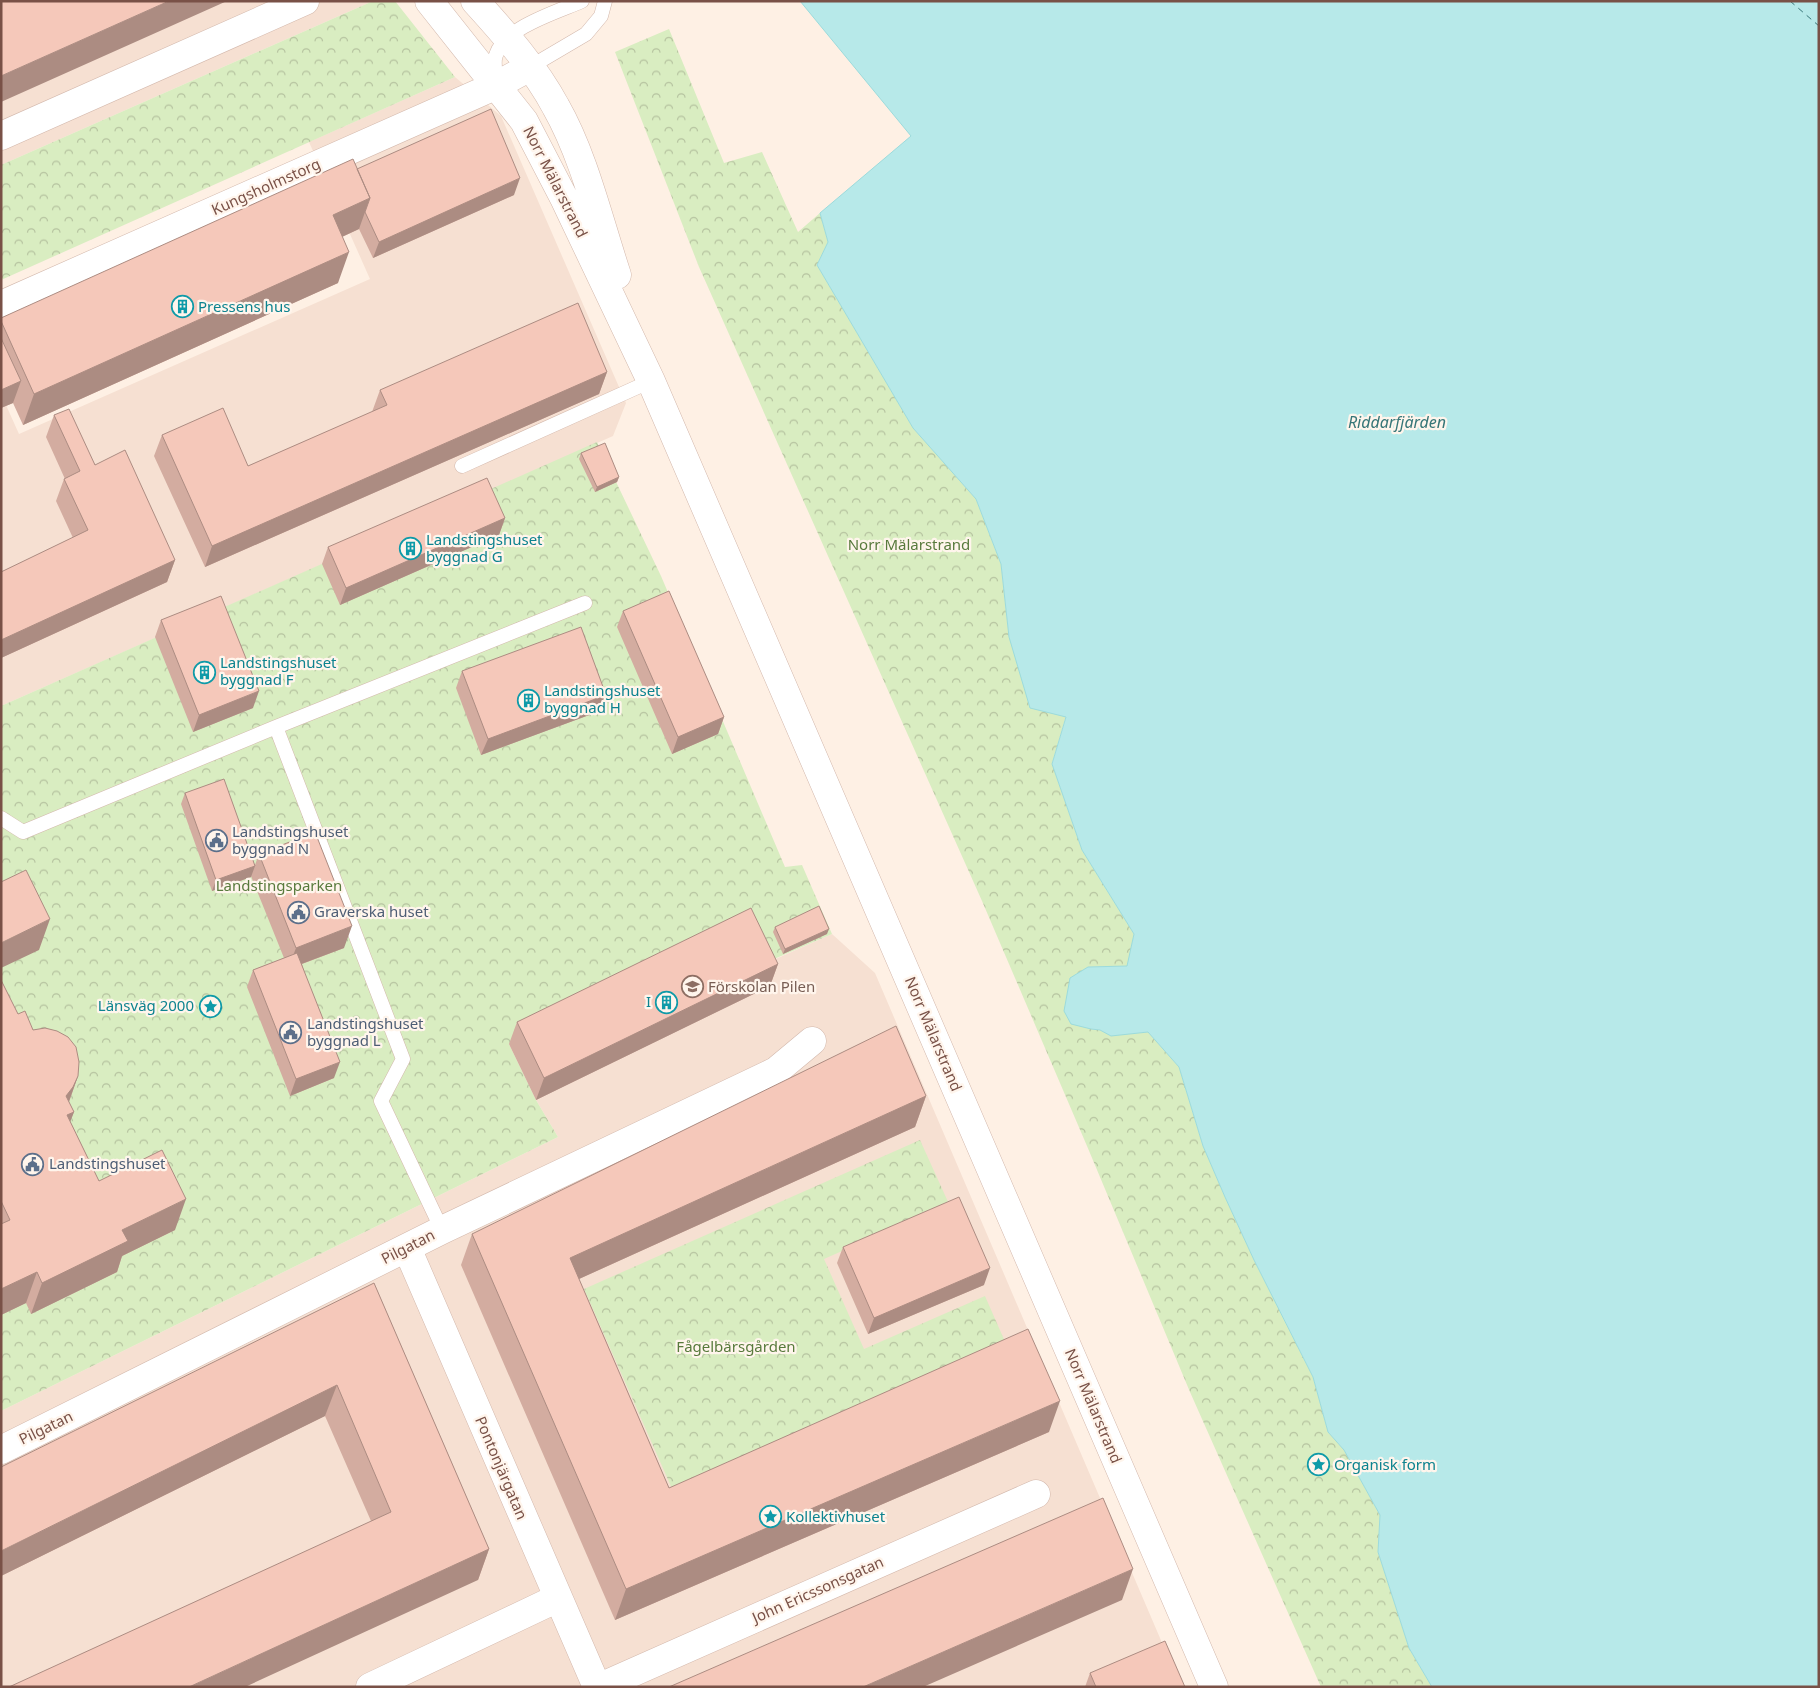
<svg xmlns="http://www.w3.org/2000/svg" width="1820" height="1688" font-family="'Noto Sans',sans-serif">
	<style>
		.residential { fill: #f6e0d2 }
		.park { fill: url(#park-crowns) }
		.water { fill: #b7e9e9; stroke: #9cdbdc }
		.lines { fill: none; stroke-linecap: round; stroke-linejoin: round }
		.ferry { stroke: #377678; stroke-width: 1; stroke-dasharray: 6 5; stroke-linecap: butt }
		.service-casing { stroke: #d3b8ac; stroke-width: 15 }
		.minor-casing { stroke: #d3b8ac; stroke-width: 29 }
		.tertiary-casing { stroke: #d3b8ac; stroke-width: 29 }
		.service { stroke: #fff; stroke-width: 14 }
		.minor { stroke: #fff; stroke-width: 28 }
		.tertiary { stroke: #fff; stroke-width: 28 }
		.wall { fill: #d3aca0 }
		.shaded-wall { fill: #ac8c82 }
		.building { fill: #f5c8ba; stroke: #ac8c82 }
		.labels { text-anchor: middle; stroke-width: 4.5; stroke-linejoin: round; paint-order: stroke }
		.street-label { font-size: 15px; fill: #795147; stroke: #fff5ec }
		.culture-label { font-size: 15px; fill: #0d838f; stroke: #fff5ec; text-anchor: start }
		.park-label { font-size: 15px; fill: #587a3c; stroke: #fff5ec }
		.service-label { font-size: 15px; fill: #4e5e75; stroke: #fff5ec; text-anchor: start }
		.education-label { font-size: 15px; fill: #785e54; stroke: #fff5ec; text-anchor: start }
		.water-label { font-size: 16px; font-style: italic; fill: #377678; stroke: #fff5ec }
	</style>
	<defs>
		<pattern id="park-crowns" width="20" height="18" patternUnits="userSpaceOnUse" patternTransform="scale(1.25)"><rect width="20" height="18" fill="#d9edc1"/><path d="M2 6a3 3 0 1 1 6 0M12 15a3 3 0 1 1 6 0" fill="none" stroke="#b5c29f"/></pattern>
	</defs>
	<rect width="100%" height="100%" fill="#fef0e4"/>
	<path class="residential" d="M1 1H373L1 165Z
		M455 77 501 116 626 403 613 436 1 706V394L19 434 370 279 309 142Z
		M832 934 875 973 1181 1687H1V1411L558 1137 536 1100 509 1044 771 961Z"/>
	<path class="park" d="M373 1H395L455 77 1 280V165Z
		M669 29 724 163 762 152 798 232 820 213 828 242 817 265 913 428 976 499 1001 564 1009 637 1066 716 1052 764 1082 850 1134 934 1128 966 1088 967 1091 1029 1100 1030 1111 1035 1148 1032 1179 1067 1203 1146 1225 1197 1254 1260 1313 1377 1328 1432 1344 1450 1380 1515 1378 1552 1409 1648 1432 1687H1321L1190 1392 1087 1146 982 901 699 267 615 52Z
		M597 442 661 576 785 867 802 865 832 934 760 965 509 1044 536 1100 558 1137 1 1411V706Z
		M920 1140 949 1204 824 1259 864 1349 985 1296 1010 1353 677 1500 584 1289Z"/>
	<path class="water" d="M800 1H1819V1687H1432L1409 1648 1378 1552 1380 1515 1344 1450 1328 1432 1313 1377 1254 1260 1225 1197 1203 1146 1179 1067 1148 1032 1111 1036 1100 1030 1091 1029 1071 1024 1064 1011 1070 978 1088 967 1127 966 1134 934 1082 850 1052 764 1066 717 1030 708 1009 637 1001 564 976 499 913 428 817 265 828 242 820 213 911 136Z"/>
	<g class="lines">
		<path class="ferry" d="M1790 1 1819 26"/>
		<defs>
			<path id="service" d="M530 67 586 34 601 16 605 1
				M497 82C496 75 493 62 496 55 505 27 557 12 582 1
				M462 466 651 381
				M276 727 585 603
				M1 818 23 832 276 727 403 1059 381 1101 442 1230"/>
			<path id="minor" d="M407 1248 597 1687
				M1 1450 442 1230 776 1071 812 1041
				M370 1687 558 1598
				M600 1687 1036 1494"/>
			<path id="tertiary" d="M429 1 524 121 564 198 651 381 1214 1687
				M475 1C505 34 535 68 556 107 584 156 599 221 617 275
				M1 136 305 1
				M1 305 497 85 530 67"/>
		</defs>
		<use href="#service" class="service-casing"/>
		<use href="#minor" class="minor-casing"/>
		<use href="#tertiary" class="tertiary-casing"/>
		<use href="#service" class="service"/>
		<use href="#minor" class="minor"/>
		<use href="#tertiary" class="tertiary"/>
	</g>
	<path class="wall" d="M357 169 514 195 373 258 359 229 342 237 338 283 23 425 13 403 1 408V318Z
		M607 372 599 394 205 567 154 456 162 435 248 466 372 412 380 390Z
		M54 415 175 560 167 582 1 658V572L73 538 56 501 64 479H65L46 437Z
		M581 453 619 477 617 482 595 492 579 459Z
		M505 518 499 535 340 605 322 564 328 547Z
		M623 611 724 717 718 734 672 754 617 627Z
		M161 620 253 708 193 732 155 637Z
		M462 671 606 695 600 711 481 755 456 688Z
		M185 793 255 865 259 854 344 948 302 964 334 1078 290 1096 247 987 253 970 284 958 251 876V877L212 891 181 804Z
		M775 927 827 934 783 954 773 932Z
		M778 964 770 986 536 1100 509 1044 517 1022Z
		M1 980 18 1014 78 1076 69 1102 74 1112 70 1121 99 1181 175 1230 122 1256 117 1272 31 1314 26 1303 1 1315Z
		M926 1096 915 1127 579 1279 669 1488 1049 1432 615 1620 461 1265 472 1234Z
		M843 1247 984 1285 868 1334 837 1263Z
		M374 1283 489 1549 478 1580 371 1521 325 1416 1 1576Z
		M1090 1673 1185 1687H1085Z"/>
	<path class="shaded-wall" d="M169 1H227L1 102V76Z
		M520 178 514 195 373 258 379 242Z
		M370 198 359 229 322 246 333 215Z
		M349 252 338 283 23 425 34 394Z
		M607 372 599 394 205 567 212 546Z
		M21 381 13 403 1 408V390Z
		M619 477 617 482 595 492 597 487Z
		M505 518 499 535 340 605 346 588Z
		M175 560 167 582 1 658V640Z
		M259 691 253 708 193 732 199 715Z
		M606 695 600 711 481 755 488 739Z
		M724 717 718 734 672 754 678 737Z
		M255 866 251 877 212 891 216 880Z
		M50 919 39 950 1 968V943Z
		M352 926 344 948 288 969 296 948Z
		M829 929 827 934 783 954 785 949Z
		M778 964 770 986 536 1100 544 1078Z
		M340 1062 334 1078 290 1096 296 1079Z
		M78 1076 67 1107 66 1096Z
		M926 1096 915 1127 559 1288 570 1258Z
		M74 1112 62 1143 67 1115Z
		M186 1199 175 1230 122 1256 117 1272 31 1314 42 1283 122 1230Z
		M990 1268 984 1285 868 1334 874 1318Z
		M37 1272 26 1303 1 1315V1289Z
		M337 1385 325 1416 1 1576V1551Z
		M1060 1401 1049 1432 615 1620 626 1589Z
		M489 1549 478 1580 245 1687H189Z
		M1133 1569 1122 1600 923 1687H863Z"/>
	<path class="building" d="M1 1H169L1 76Z
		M491 109 520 178 379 242 365 212 370 198 357 169Z
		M353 159 370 198 333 215 349 252 34 394 1 321V318Z
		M578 303 607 372 212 546 162 435 223 408 248 466 387 405 380 390Z
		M1 338 21 381 1 390Z
		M69 409 95 465 125 450 175 560 1 640V572L88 530 64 479 80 471 54 415Z
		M605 443 619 477 597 487 581 453Z
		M487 478 505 518 346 588 328 547Z
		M669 591 724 717 678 737 623 611Z
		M221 596 259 691 199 715 161 620Z
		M581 627 606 695 488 739 462 671Z
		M224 779 255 866 216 880 185 793Z
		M315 832 352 926 296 948 259 854Z
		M26 870 50 919 1 943V882Z
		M819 906 829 929 785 949 775 927Z
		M751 908 778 964 544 1078 517 1022Z
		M297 953 340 1062 296 1079 253 970Z
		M1 980 18 1014 25 1011 33 1030 45 1028 57 1031 68 1037 76 1047 79 1062 78 1076 73 1087 66 1096 74 1112 67 1115 99 1181 162 1150 186 1199 122 1230 128 1241 42 1283 37 1272 1 1289V1224L10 1220 1 1201Z
		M896 1026 926 1096 570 1258 669 1488 1028 1329 1060 1401 626 1589 472 1234Z
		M959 1197 990 1268 874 1318 843 1247Z
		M374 1283 489 1549 189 1687H9L391 1512 337 1385 1 1551V1467Z
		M1103 1498 1133 1569 863 1687H669Z
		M1165 1641 1185 1687H1096L1090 1673Z"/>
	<defs>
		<symbol id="building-ring" viewBox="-11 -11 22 22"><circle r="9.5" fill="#fff5ec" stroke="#0f9aa8" stroke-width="1.5"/><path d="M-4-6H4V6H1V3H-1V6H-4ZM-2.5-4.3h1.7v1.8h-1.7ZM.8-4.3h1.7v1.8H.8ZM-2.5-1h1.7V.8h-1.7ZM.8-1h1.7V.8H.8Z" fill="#0f9aa8"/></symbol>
		<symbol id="civic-ring" viewBox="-11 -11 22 22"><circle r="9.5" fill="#fff5ec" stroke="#5c6f8a" stroke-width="1.5"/><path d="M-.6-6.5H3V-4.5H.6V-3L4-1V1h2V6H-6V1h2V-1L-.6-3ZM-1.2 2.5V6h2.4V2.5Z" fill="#5c6f8a"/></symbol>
		<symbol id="school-ring" viewBox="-11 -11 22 22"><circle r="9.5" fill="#fff5ec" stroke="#8d6e63" stroke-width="1.5"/><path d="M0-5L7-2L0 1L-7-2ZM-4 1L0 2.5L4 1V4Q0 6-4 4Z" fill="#8d6e63"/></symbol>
		<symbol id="sight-ring" viewBox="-11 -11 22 22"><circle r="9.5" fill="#fff5ec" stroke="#0f9aa8" stroke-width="1.5"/><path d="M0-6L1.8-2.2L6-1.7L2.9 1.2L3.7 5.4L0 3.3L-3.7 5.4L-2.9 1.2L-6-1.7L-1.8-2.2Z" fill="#0f9aa8"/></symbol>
	</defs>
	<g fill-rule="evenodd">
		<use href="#building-ring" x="170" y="294" width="25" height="25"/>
		<use href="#building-ring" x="398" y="536" width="25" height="25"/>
		<use href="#building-ring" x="192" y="660" width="25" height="25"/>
		<use href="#building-ring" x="516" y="688" width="25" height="25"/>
		<use href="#civic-ring" x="204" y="828" width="25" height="25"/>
		<use href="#civic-ring" x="286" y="900" width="25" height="25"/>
		<use href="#school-ring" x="680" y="974" width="25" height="25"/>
		<use href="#building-ring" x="654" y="990" width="25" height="25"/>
		<use href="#sight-ring" x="198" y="994" width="25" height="25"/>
		<use href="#civic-ring" x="278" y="1020" width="25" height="25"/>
		<use href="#civic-ring" x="20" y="1152" width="25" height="25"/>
		<use href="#sight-ring" x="1306" y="1452" width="25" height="25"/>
		<use href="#sight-ring" x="758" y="1504" width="25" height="25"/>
	</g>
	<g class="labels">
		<g class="street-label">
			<text transform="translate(555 182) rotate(63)" y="5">Norr Mälarstrand</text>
			<text transform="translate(266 187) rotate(-24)" y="5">Kungsholmstorg</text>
			<text transform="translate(933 1034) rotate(67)" y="5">Norr Mälarstrand</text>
			<text transform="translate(408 1247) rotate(-27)" y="5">Pilgatan</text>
			<text transform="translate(1093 1406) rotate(67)" y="5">Norr Mälarstrand</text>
			<text transform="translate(46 1428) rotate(-26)" y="5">Pilgatan</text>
			<text transform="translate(501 1468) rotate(67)" y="5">Pontonjärgatan</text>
			<text transform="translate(818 1590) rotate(-24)" y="5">John Ericssonsgatan</text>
		</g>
		<g class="culture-label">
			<text x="198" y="312">Pressens hus</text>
			<text x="426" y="545">Landstingshuset<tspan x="426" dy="17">byggnad G</tspan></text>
			<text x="220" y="668">Landstingshuset<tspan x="220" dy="17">byggnad F</tspan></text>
			<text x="544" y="696">Landstingshuset<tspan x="544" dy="17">byggnad H</tspan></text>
			<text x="651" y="1007" text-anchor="end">I</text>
			<text x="194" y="1011" text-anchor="end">Länsväg 2000</text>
			<text x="1334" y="1470">Organisk form</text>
			<text x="786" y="1522">Kollektivhuset</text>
		</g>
		<g class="park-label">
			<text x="909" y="550">Norr Mälarstrand</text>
			<text x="279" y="891">Landstingsparken</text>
			<text x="736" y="1352">Fågelbärsgården</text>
		</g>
		<g class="service-label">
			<text x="232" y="837">Landstingshuset<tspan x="232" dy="17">byggnad N</tspan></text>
			<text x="314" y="917">Graverska huset</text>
			<text x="307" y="1029">Landstingshuset<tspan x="307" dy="17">byggnad L</tspan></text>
			<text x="49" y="1169">Landstingshuset</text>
		</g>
		<g class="education-label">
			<text x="708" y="992">Förskolan Pilen</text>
		</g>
		<g class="water-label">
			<text x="1397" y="428">Riddarfjärden</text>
		</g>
	</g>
	<rect width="1820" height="1688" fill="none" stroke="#795147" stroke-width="5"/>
</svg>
